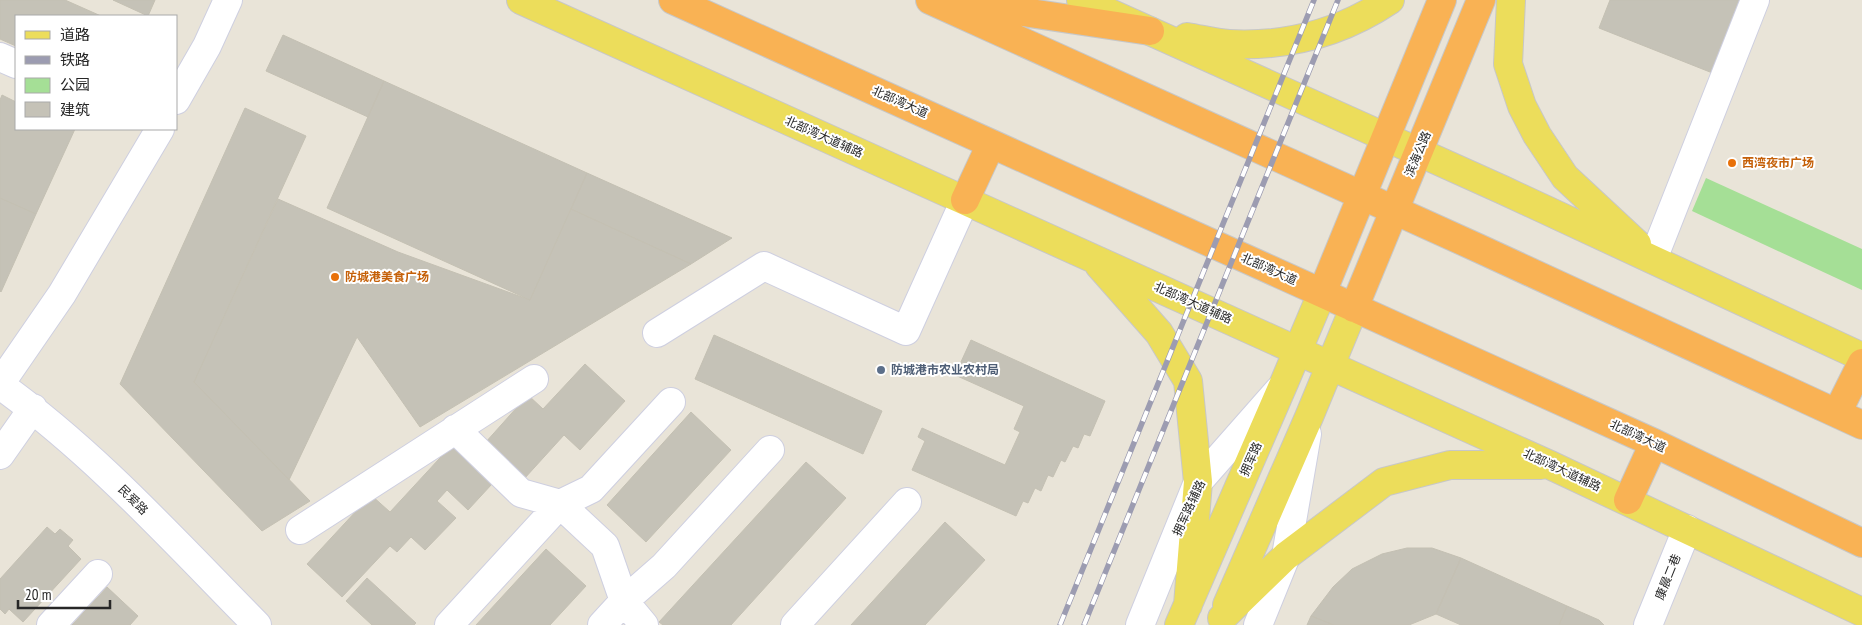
<svg xmlns="http://www.w3.org/2000/svg" width="1862" height="625" font-family="'PT Sans Narrow','Noto Sans SC',sans-serif">
	<style>
		.green { fill: #a5df96 }
		.building { fill: #c5c2b7; stroke: #c4c0b3 }
		.lines { fill: none; stroke-linecap: round; stroke-linejoin: round }
		.minor-casing { stroke: #cecfe0; stroke-width: 30 }
		.major-casing { stroke: #c7c7c7; stroke-width: 30 }
		.highway-casing { stroke: #c7c7c7; stroke-width: 30 }
		.minor { stroke: #fff; stroke-width: 28 }
		.major { stroke: #ecdd5b; stroke-width: 28 }
		.highway { stroke: #f9b254; stroke-width: 28 }
		.rail-casing { stroke: #9c9cb1; stroke-width: 5.5 }
		.rail { stroke: #fff; stroke-width: 4; stroke-dasharray: 11; stroke-linecap: butt }
		.food-dot { fill: #e8710a; stroke: #fff; stroke-width: 2 }
		.service-dot { fill: #5c6f8a; stroke: #fff; stroke-width: 2 }
		.labels { text-anchor: middle; stroke-width: 4; stroke-linejoin: round; paint-order: stroke }
		.street-label { font-size: 12px; fill: #272727; stroke: #fff }
		.food-label { font-size: 12px; font-weight: bold; fill: #c56008; stroke: #fff; text-anchor: start }
		.service-label { font-size: 12px; font-weight: bold; fill: #4e5e75; stroke: #fff; text-anchor: start }
	</style>
	<rect width="100%" height="100%" fill="#e9e4d8"/>
	<path class="green" d="M1706 178 1862 249V290L1692 211Z"/>
	<path class="building" d="M0 0H65L101 16H16V46L0 39Z
		M113 0H155L148 16Z
		M1610 0H1744L1715 74 1599 28Z
		M283 35 384 81 368 117 266 71Z
		M384 81 587 173 530 300 327 208Z
		M2 95 16 102V129H75L36 214 0 198V100Z
		M245 108 306 136 194 382 310 501 262 531 120 384Z
		M587 173 732 238 691 264 571 209Z
		M0 198 36 214 1 292 0 291Z
		M278 199 398 252 530 300 571 209 691 264 420 427 357 337 289 480 194 382Z
		M714 335 882 411 863 454 695 379Z
		M971 340 1105 401 1090 436 1084 434 1078 448 1073 446 1065 462 1061 460 1053 477 1048 475 1041 491 1035 488 1028 503 1023 501 1016 516 912 470 925 441 918 437 922 428 1005 465 1020 432 1014 429 1024 406 955 375Z
		M585 364 625 401 580 450 564 435 524 479 485 443 528 395 543 409Z
		M691 412 731 450 646 542 607 505Z
		M451 446 492 484 468 510 447 490 437 501 456 518 425 550 411 537 397 552 390 546 342 597 307 564 371 495 390 512Z
		M806 462 846 498 731 625H663L659 622Z
		M945 522 985 560 925 625H851Z
		M47 527 55 534 60 529 73 540 68 546 81 559 23 622 9 609 5 614 0 609V579Z
		M1407 548H1432L1461 558 1436 614 1409 625H1334L1311 616 1333 587 1352 569 1382 554Z
		M546 549 586 586 550 625H476Z
		M1461 558 1567 606 1559 625H1461L1436 614Z
		M367 578 416 623 414 625H372L346 601Z
		M107 587 138 616 130 625H72Z
		M1567 606 1599 620 1604 625H1559Z
		M1311 616 1334 625H1307Z"/>
	<g class="lines">
		<defs>
			<path id="minor" d="M0 57 16 64
				M176 100 207 46 228 0
				M1653 259 1755 0
				M657 333 764 266 906 331 965 200
				M0 384 62 294 160 129
				M0 385C95 453 175 542 257 625
				M455 429 521 493 560 504 605 546 624 601 644 625
				M0 455 33 408
				M300 530 534 379
				M51 625 98 574
				M449 625 560 504 591 489 671 402
				M602 625 624 601 664 566 770 450
				M795 625 907 502
				M1140 625 1198 482 1279 390
				M1258 625 1286 556 1307 434
				M1648 625 1687 529"/>
			<path id="major" d="M521 0 1550 465 1862 612
				M1081 0 1503 190 1862 357
				M1511 0 1508 64 1522 106 1537 135 1565 177 1637 244
				M1187 37C1200 39 1215 43 1229 44 1288 47 1341 33 1390 0
				M1099 265 1159 333 1188 381 1198 482 1188 605
				M1227 605 1309 417 1354 308
				M1222 618 1286 556 1384 482 1450 465H1541
				M1179 625 1284 383 1322 293"/>
			<path id="highway" d="M673 0 1654 443 1862 543
				M930 0 1478 248 1862 425
				M956 2 1150 31
				M965 200 991 144
				M1322 293 1442 0
				M1354 308 1481 0
				M1837 413 1862 363
				M1628 500 1654 443"/>
		</defs>
		<use href="#minor" class="minor-casing"/>
		<use href="#major" class="major-casing"/>
		<use href="#highway" class="highway-casing"/>
		<use href="#minor" class="minor"/>
		<use href="#major" class="major"/>
		<use href="#highway" class="highway"/>
		<defs>
			<path id="rail" d="M1060 625 1314 0
				M1084 625 1338 0"/>
		</defs>
		<use href="#rail" class="rail-casing"/>
		<use href="#rail" class="rail"/>
	</g>
	<g class="food-dot">
		<circle cx="1732" cy="163" r="5"/>
		<circle cx="335" cy="277" r="5"/>
	</g>
	<circle class="service-dot" cx="881" cy="370" r="5"/>
	<g class="labels">
		<g class="street-label">
			<text transform="translate(900 102) rotate(24)" y="4">北部湾大道</text>
			<text transform="translate(824 137) rotate(24)" y="4">北部湾大道辅路</text>
			<text transform="translate(1418 154) rotate(-67)" y="4">滨海公路</text>
			<text transform="translate(1269 269) rotate(24)" y="4">北部湾大道</text>
			<text transform="translate(1193 303) rotate(24)" y="4">北部湾大道辅路</text>
			<text transform="translate(1638 436) rotate(25)" y="4">北部湾大道</text>
			<text transform="translate(1251 459) rotate(-66)" y="4">拥军路</text>
			<text transform="translate(1562 470) rotate(25)" y="4">北部湾大道辅路</text>
			<text transform="translate(133 500) rotate(45)" y="4">民爱路</text>
			<text transform="translate(1189 508) rotate(-65)" y="4">拥军路辅路</text>
			<text transform="translate(1668 577) rotate(-68)" y="4">康晨二巷</text>
		</g>
		<g class="food-label">
			<text x="1742" y="167">西湾夜市广场</text>
			<text x="345" y="281">防城港美食广场</text>
		</g>
		<g class="service-label">
			<text x="891" y="374">防城港市农业农村局</text>
		</g>
	</g>
	<rect x="15" y="15" width="162" height="115" fill="#ffffff" stroke="#a9a9a9"/>
	<rect x="25" y="31" width="25" height="8" fill="#ecdd5b" stroke="#a9a9a9"/>
	<text x="60" y="40" font-size="15" fill="#272727">道路</text>
	<rect x="25" y="56" width="25" height="8" fill="#9c9cb1" stroke="#a9a9a9"/>
	<text x="60" y="65" font-size="15" fill="#272727">铁路</text>
	<rect x="25" y="78" width="25" height="15" fill="#a5df96" stroke="#a9a9a9"/>
	<text x="60" y="90" font-size="15" fill="#272727">公园</text>
	<rect x="25" y="102" width="25" height="15" fill="#c5c2b7" stroke="#a9a9a9"/>
	<text x="60" y="115" font-size="15" fill="#272727">建筑</text>
	<path d="M18 600v8h92v-8" fill="none" stroke="#272727" stroke-width="2.5"/>
	<text x="25" y="600" font-size="15" fill="#272727" stroke="#ffffff" stroke-width="4" paint-order="stroke">20 m</text>
</svg>
